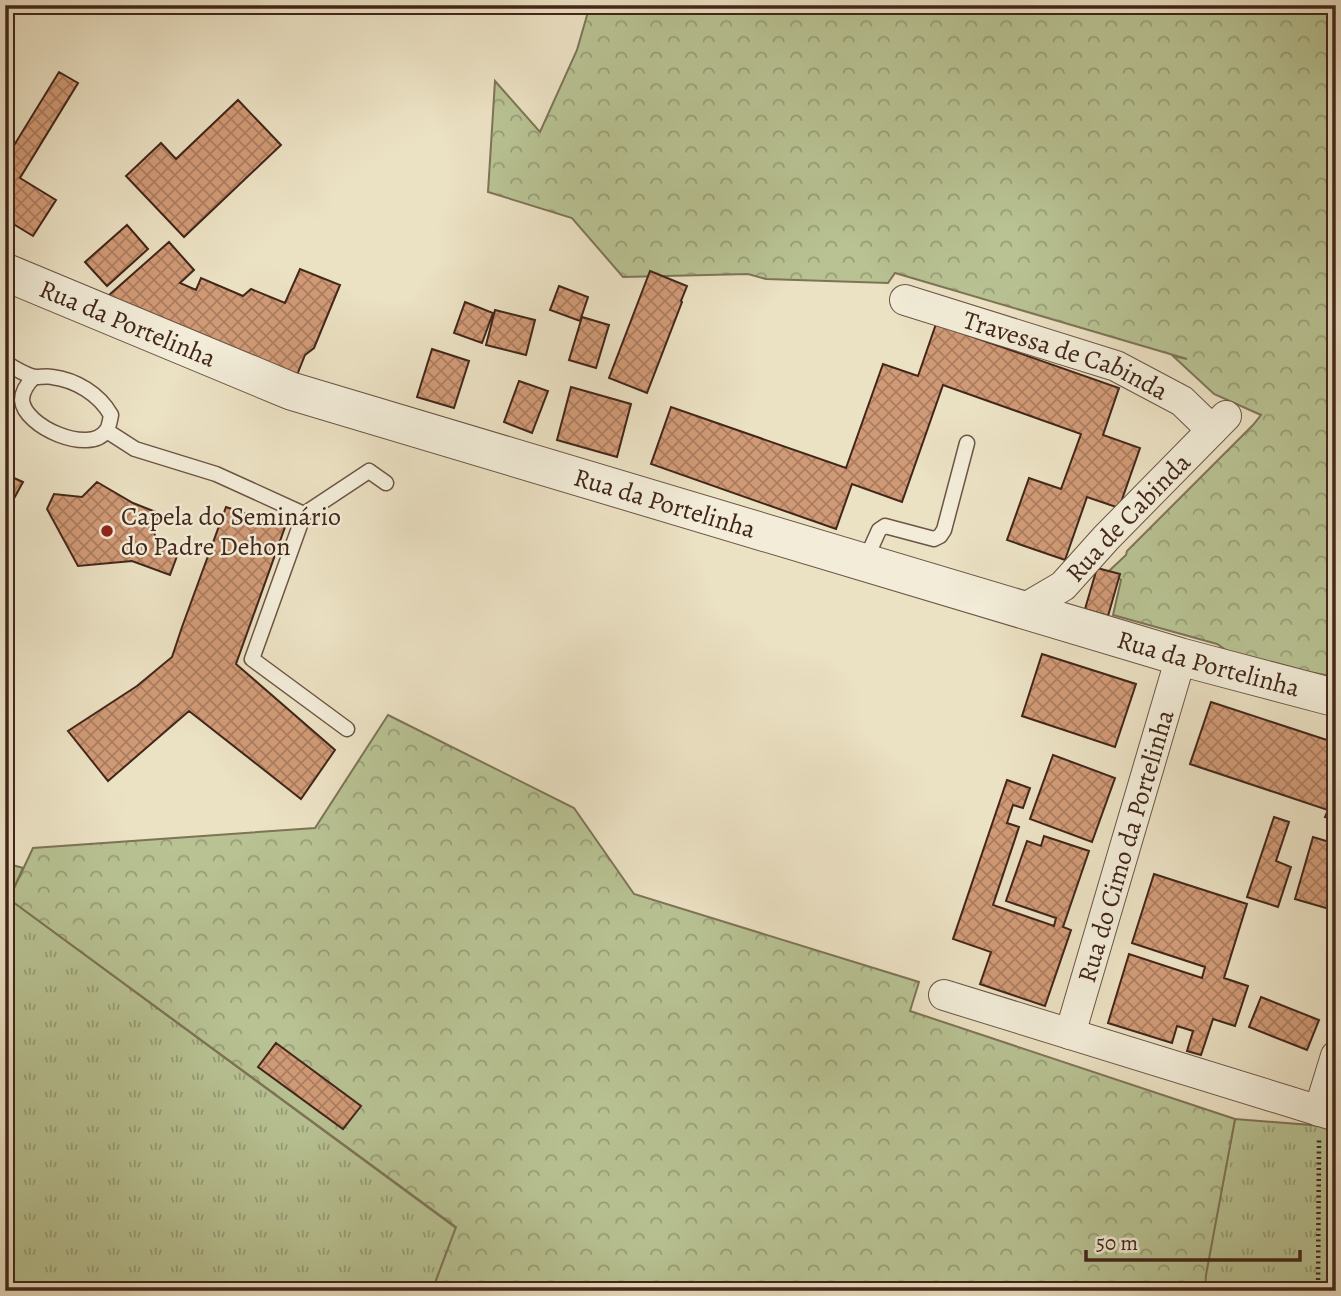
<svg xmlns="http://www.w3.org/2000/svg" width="1341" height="1296" font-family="Alegreya,serif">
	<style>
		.grass { fill: url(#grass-tufts); stroke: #7d7456; stroke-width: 2 }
		.forest { fill: url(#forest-crowns); stroke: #7d7456; stroke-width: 2 }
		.building { fill: url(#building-cross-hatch); stroke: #42261a; stroke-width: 2 }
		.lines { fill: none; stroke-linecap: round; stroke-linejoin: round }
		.service-casing { stroke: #6c5544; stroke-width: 17 }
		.minor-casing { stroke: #6c5544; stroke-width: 32 }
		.tertiary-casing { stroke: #6c5544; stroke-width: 39 }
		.path { stroke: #42261a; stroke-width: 4.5; stroke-dasharray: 2 3.5; stroke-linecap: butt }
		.service { stroke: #f2ecd8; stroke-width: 14 }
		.minor { stroke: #f2ecd8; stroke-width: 30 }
		.tertiary { stroke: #f2ecd8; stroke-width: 37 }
		.poi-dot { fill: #8f2418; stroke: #f2ecd8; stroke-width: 2.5 }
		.labels { text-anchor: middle; stroke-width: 5; stroke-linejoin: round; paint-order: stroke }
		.street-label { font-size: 26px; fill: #42261a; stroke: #f2ecd8 }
		.poi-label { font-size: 26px; fill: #42261a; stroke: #f2ecd8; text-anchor: start }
	</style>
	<defs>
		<pattern id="grass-tufts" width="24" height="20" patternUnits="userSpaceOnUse" patternTransform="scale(1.75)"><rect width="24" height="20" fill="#b8c293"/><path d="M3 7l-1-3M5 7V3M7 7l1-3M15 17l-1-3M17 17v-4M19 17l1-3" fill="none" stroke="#979d77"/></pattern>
		<pattern id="forest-crowns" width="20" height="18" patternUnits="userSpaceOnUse" patternTransform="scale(1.75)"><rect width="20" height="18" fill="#b8c293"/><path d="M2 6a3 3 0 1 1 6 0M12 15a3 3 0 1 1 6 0" fill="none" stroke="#979d77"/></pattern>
		<pattern id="building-cross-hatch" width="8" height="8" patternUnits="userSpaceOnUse" patternTransform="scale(1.75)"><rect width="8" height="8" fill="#d19a76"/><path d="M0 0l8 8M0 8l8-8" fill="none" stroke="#ab7d60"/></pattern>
	</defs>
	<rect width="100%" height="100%" fill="#ebe1c3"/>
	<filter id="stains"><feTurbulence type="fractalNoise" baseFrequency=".00286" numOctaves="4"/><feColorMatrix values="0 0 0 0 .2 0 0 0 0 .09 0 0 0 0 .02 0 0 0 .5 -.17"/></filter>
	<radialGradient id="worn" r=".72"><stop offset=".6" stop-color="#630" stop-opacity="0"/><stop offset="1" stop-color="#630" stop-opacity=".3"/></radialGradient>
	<path class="grass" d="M5 863 23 868 9 899 456 1228 432 1291H5Z
		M1235 1119 1336 1127V1291H1205V1275Z"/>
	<path class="forest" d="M590 5H1336V677L1239 659 1217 644 1113 615 1121 580 1109 571 1126 555 1127 551 1253 425 1261 415 1214 394 1173 356 1187 359 895 273 888 283 766 279 748 274 623 277 572 218 488 192 495 81 540 132 577 50Z
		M388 715 574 808 634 894 919 982 910 1011 1235 1119 1206 1275 1205 1291H432L456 1227 9 899 33 848 315 828Z"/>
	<path class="building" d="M59 72 78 83 20 178 56 200 33 236 10 222 5 230V160Z
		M238 100 281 145 184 237 126 176 161 143 176 159Z
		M127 225 148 249 107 286 85 262Z
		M169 242 194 270 180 283 196 290 201 278 243 296 251 289 285 303 300 269 340 285 314 348 305 355 297 375 108 296Z
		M650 271 687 286 681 301 682 302 647 393 609 378Z
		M559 286 588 297 580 321 550 310Z
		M465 302 493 313 482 343 454 333Z
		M495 310 535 320 526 355 486 345Z
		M582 317 609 325 596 368 569 360Z
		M936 324 1119 388 1103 435 1140 448 1119 508 1087 497 1065 560 1007 540 1029 478 1061 489 1081 434 943 385 902 502 852 484 836 529 651 464 671 407 846 468 883 364 918 376Z
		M432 349 469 361 454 408 417 397Z
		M519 381 548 391 532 433 504 422Z
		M571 387 631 404 617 457 557 440Z
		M5 474 23 482 5 515Z
		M97 482 133 503 161 514 153 527 155 536 164 543 180 548 170 575 132 561 78 566 47 509 54 494 82 497Z
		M226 507 285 527 236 664 335 750 301 799 189 711 108 781 68 731 137 686 172 657 182 627Z
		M1097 568 1120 574 1108 616 1085 609Z
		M1042 654 1136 684 1115 747 1022 716Z
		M1211 702 1336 743V820L1325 817 1328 810 1190 764Z
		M1053 755 1115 778 1092 842 1030 819Z
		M1007 780 1030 788 1023 808 1013 805 1007 823 1019 827 993 905 1054 926 1056 918 1006 901 1027 841 1041 846 1044 836 1089 851 1063 927 1071 930 1045 1006 980 984 991 952 953 939Z
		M1274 817 1289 822 1276 861 1291 867 1278 907 1247 897Z
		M1313 837 1336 844V911L1295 899Z
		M1154 874 1247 904 1224 978 1248 986 1235 1026 1213 1019 1201 1055 1187 1051 1193 1031 1177 1026 1172 1043 1108 1023 1129 954 1202 978 1205 967 1132 943Z
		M1261 997 1319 1020 1307 1050 1249 1027Z
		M276 1043 361 1106 343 1129 258 1067Z"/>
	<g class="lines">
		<defs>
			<path id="service" d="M5 363C14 367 26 376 36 377 41 377 47 376 52 377 76 380 99 394 111 415 110 420 109 428 106 431 90 455 24 427 22 400 22 391 28 383 34 377
				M107 431 135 449 216 474 304 514
				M865 561 879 530 885 526 934 539 940 536 944 530 967 443
				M347 729 252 659 304 514 369 471 386 483"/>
			<g id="minor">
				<path id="s1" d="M905 300 1116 366 1182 401 1212 430"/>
				<path id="s2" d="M1022 610 1063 586 1106 538 1226 416"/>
				<path d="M944 995 1336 1116"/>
				<path id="s3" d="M1070 1034 1181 657"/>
				<path d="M1319 1111 1336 1056"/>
			</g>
			<g id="tertiary">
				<path id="s4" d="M5 272 291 391 1181 657 1336 698"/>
			</g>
		</defs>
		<use href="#service" class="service-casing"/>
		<use href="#minor" class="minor-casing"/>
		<use href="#tertiary" class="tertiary-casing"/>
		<path class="path" d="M1318 1291 1319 1140"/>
		<use href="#service" class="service"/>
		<use href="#minor" class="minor"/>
		<use href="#tertiary" class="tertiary"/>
	</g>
	<circle class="poi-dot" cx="107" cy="531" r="7"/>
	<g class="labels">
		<g class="street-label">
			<text dy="9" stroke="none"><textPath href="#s4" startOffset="133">Rua da Portelinha</textPath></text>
			<text dy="9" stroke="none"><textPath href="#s1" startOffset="170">Travessa de Cabinda</textPath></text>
			<text dy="9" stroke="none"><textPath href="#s4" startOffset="700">Rua da Portelinha</textPath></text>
			<text dy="9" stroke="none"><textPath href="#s2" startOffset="142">Rua de Cabinda</textPath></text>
			<text dy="9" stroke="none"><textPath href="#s4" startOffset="1267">Rua da Portelinha</textPath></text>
			<text dy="9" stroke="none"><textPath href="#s3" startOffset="196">Rua do Cimo da Portelinha</textPath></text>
		</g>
		<g class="poi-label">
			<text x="121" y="525">Capela do Seminário<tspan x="121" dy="30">do Padre Dehon</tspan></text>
		</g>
	</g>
	<rect width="1341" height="1296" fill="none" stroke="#ebe1c3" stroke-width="28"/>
	<rect x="7" y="7" width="1327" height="1282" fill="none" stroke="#42261a" stroke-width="3.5"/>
	<rect x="14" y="14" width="1313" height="1268" fill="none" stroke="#42261a" stroke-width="2"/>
	<path d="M1086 1250v10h214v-10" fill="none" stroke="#42261a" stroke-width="3.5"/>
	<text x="1096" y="1250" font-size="21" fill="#42261a" stroke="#f2ecd8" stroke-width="5" paint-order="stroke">50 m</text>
	<rect width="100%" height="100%" filter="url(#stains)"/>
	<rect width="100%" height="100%" fill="url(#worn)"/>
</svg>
